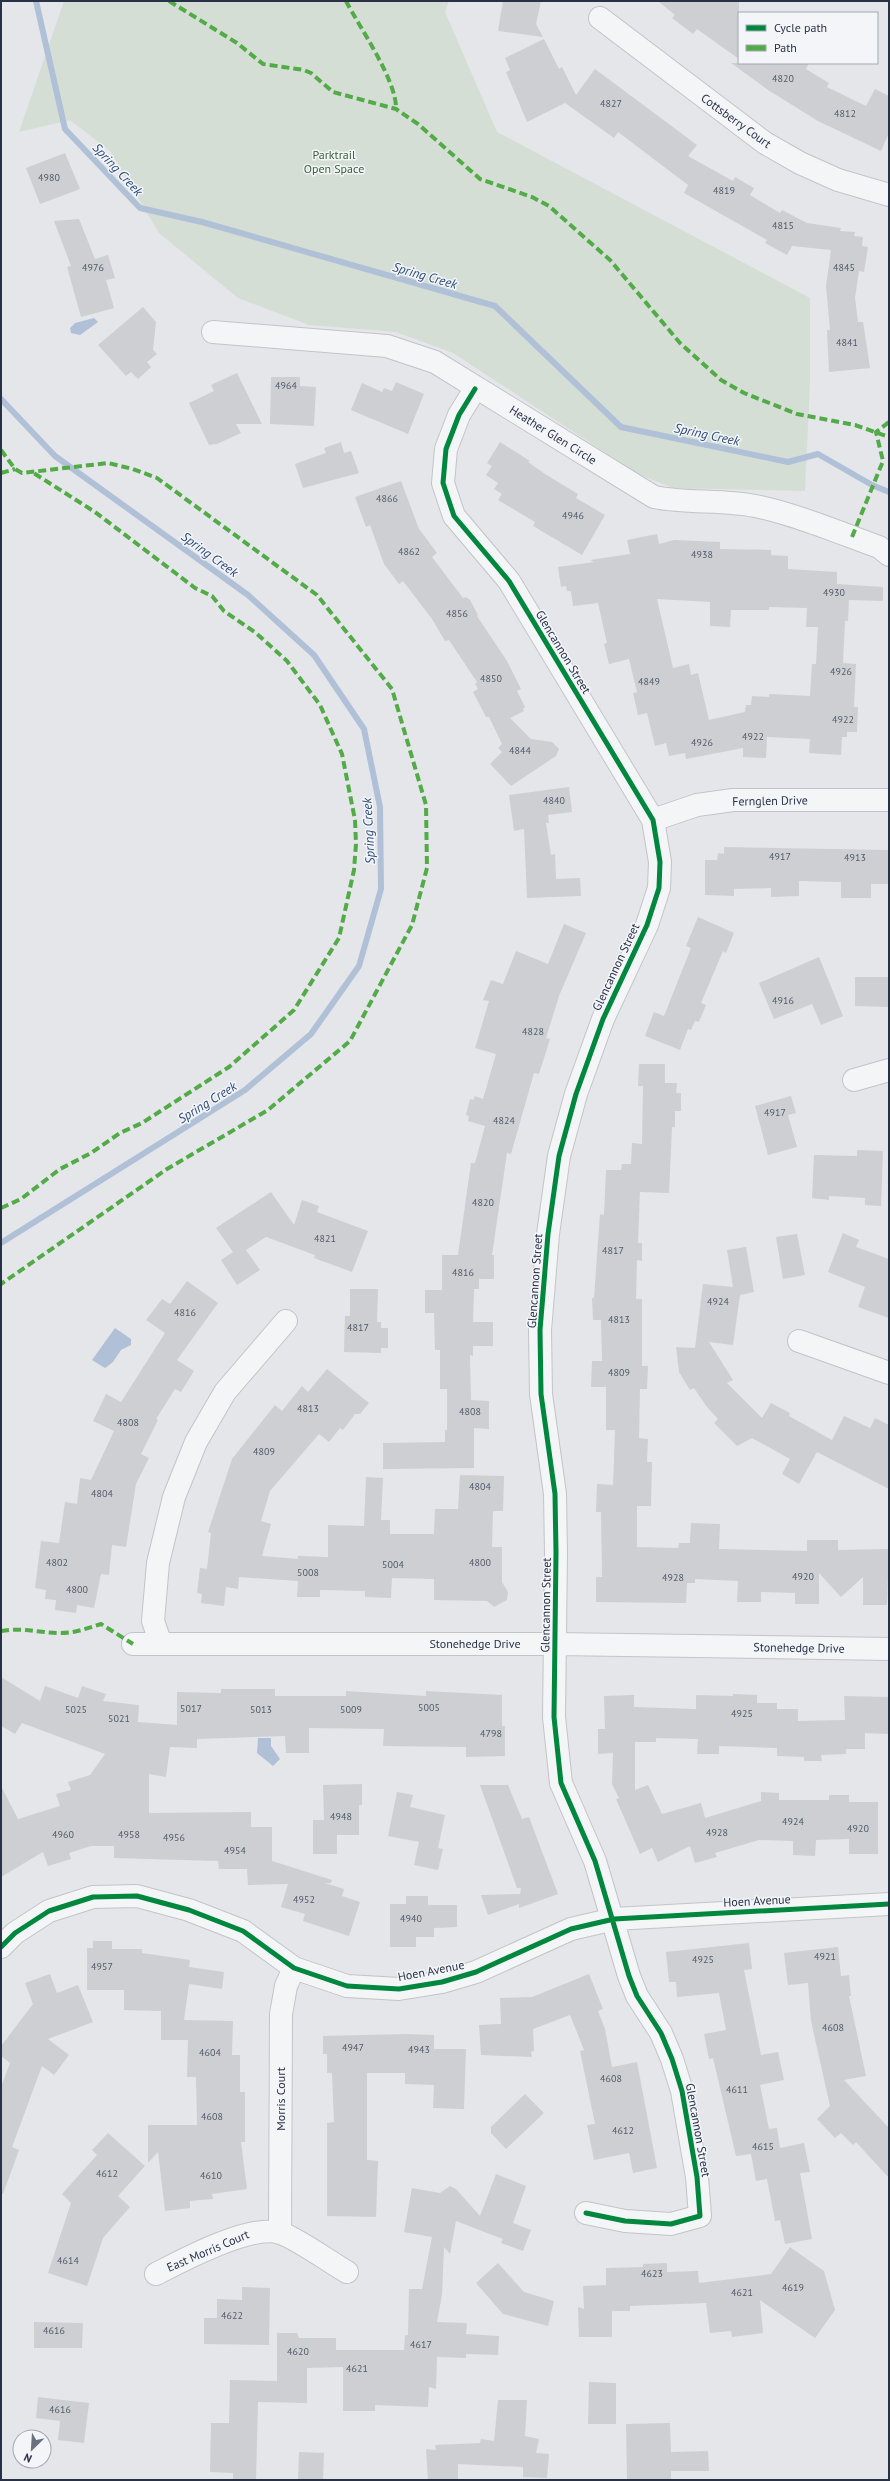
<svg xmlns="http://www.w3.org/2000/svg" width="890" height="2481" font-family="'PT Sans',sans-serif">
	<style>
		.green { fill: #d4ded5 }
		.water { fill: #b0c0d7 }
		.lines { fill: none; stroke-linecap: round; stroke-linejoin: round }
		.stream { stroke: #b0c0d7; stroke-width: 6 }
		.building { fill: #cdcfd3; fill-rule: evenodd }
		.minor-casing { stroke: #c2c4c8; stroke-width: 24 }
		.minor { stroke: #f4f5f7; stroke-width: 22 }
		.quiet { stroke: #53ab47; stroke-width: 4; stroke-dasharray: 8 4; stroke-linecap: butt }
		.cycleway-casing { stroke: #f3f5f9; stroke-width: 8 }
		.cycleway { stroke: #00873e; stroke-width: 5 }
		.labels { text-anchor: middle; stroke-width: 3; stroke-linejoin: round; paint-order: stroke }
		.number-label { font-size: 10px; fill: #52596a }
		.street-label { font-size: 12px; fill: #283146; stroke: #f3f5f9 }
		.park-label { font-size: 12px; fill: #396434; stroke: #f3f5f9 }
		.water-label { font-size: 13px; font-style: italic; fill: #2d4b7f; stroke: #f3f5f9 }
	</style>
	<rect width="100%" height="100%" fill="#e4e6ea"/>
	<path class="green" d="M64 1H449L445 12 497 132 810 298V381L805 491 673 488 638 474 453 353 396 332 309 325 238 298 159 233 110 151 70 120 19 132Z"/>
	<path class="water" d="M94 318 98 322 80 335 71 333 70 328 75 323Z
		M115 1328 131 1339V1345L121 1350 113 1362 105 1368 92 1360Z
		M258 1738H271V1746L280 1759 273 1766 257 1753Z"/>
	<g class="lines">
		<path class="stream" d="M36 1 65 129 140 208 202 222 495 306 621 427 788 462 818 454 872 485 889 492
			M1 399 55 456 248 595 314 655 364 729 380 807 381 889 359 966 311 1034 245 1090 1 1243"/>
	</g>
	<path class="building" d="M503 1H541L536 24 543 37 498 31Z
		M658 1H739V59L697 29 693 34 672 18 675 15Z
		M544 39 559 69 562 67 576 95 595 69 697 145 688 156 733 181 735 177 754 188 750 195 780 213 782 210 807 223 841 228 840 231 855 232 854 236 863 237 862 246 868 247 864 272 859 271 855 298 858 322H863L870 368 829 372 827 330H830L826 286 831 250 792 246 787 255 765 243 767 240 684 193 688 185 618 132 614 138 565 103 527 122 506 72 510 70 505 58Z
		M731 63H809L806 69 829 83 827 87 866 106 875 89 889 96V133L881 151 818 121 768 90Z
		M65 153 80 189 40 204 26 168Z
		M79 219 95 259 108 255 115 278 106 280 114 308 81 317 67 267 71 266 54 221Z
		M143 307 156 322 153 350 157 354 147 362 151 367 138 379 131 372 126 376 98 345Z
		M237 373 262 424H236L241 433 217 444 209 445 189 403 214 391 211 385Z
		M271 377H300V386L316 387 314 426 270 424Z
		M396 382 424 394 408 434 351 410 362 383 382 392 384 388 392 391Z
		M341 442 344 453 351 451 359 473 303 488 295 464 326 453 324 448Z
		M500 442 530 461 528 462 545 474 578 494 576 498 605 515 582 555 533 526 535 522 498 500 502 494 494 489 498 483 486 475 492 466 487 463Z
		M401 481 419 529 437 553 432 557 463 598 466 597 470 600 478 615 477 616 507 661 521 689 517 691 525 707 523 709 524 711 510 718 531 739 552 742 559 749 556 756 511 786 490 764 502 752 498 748 502 744 489 717H486L473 692 478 689 475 684 477 682 449 640 445 641 432 619 403 581 399 584 384 564 370 525 366 527 355 497Z
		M657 534 659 544 674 540 720 542V549L771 550V555L788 556V569L837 572V584L883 587V601L849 600 848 621H845L843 663 856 664 854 707H858L857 732H847V737H842L841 755 809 753 810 739 767 737 766 758 743 757V748L686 759 685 753 669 756 666 743 655 746 647 713 638 715 633 693 637 692 629 659 609 664 604 644 607 643 598 603 573 606 571 591H567L566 586 561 587 558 567 594 562 590 560 630 554 627 540ZM657 599 710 602V626L730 627 731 610H769V607L807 608 806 627H818L816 664H812L810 696 769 694V697L752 696 751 705H746L745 712 709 720 698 673 691 675 689 664 673 668Z
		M569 787 572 812 548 815 549 823H546L551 855 555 854 556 879 580 878 581 896 527 898 524 829 514 831 509 795Z
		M724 847 889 850V884H871V898H841V882L799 881V896L771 897V888L734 889V896L705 895V860H717L718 853 724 854Z
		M698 917 734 933 726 953 723 951 701 1003 706 1005 699 1022 695 1021 691 1030 688 1029 680 1050 645 1036 654 1012 664 1016 691 948 686 946Z
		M564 924 586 933 559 996 546 1038 550 1039 539 1074 534 1073 511 1154 507 1153 492 1255H494V1279H479V1289H474L473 1322H493V1346H473V1356L470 1355 471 1400 489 1401V1429L474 1428V1468L383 1469V1443L445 1442V1430H447V1389H440V1350H435L434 1313H425V1290H442V1255H458L471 1163H475L485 1126 468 1121 469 1116 466 1115 470 1099 473 1100 475 1096 483 1099 496 1054 475 1048 489 1001 483 1000 491 980 503 984 516 951 548 964Z
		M819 957 843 1016 821 1025 812 1004 774 1019 759 983Z
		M855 977H889V1007L855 1006Z
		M639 1064H665V1083H677L676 1093H681V1111H675V1127H672L669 1193 640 1192 638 1243H642V1261L637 1260 636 1299H642V1366H648L647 1389H640L639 1438 648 1439 647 1462H652L651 1506H637V1547L678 1548 679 1543H690L691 1523 720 1524 719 1549 807 1551V1540H838V1550L889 1549 887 1605H863V1577L841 1597 819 1573V1604H795V1593L761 1592V1602H737L738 1581 695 1579V1583H687L686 1603 596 1602V1577H602L601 1512H596L597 1484 613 1485 615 1430H606V1387H591L592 1361H602L601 1320H593L592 1298H594L600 1214 604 1215 606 1170H621L622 1164H631L632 1143 642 1144 643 1086H638Z
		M791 1096 796 1113 788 1115 797 1147 768 1155 755 1106Z
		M857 1150 883 1151 881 1206 865 1205V1198L829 1196V1200L812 1198 814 1155 857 1156Z
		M271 1192 294 1225 302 1200 319 1206 317 1212 368 1231 352 1272 314 1258 315 1255 266 1237 246 1250 260 1270 237 1285 221 1260 233 1252 216 1228Z
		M843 1233 859 1240 856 1247 889 1259V1318L858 1307 865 1287 828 1272Z
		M797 1234 805 1275 783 1279 776 1237Z
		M746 1247 754 1292 740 1295 733 1345 709 1342 733 1380 727 1383 762 1418 771 1403 790 1413 789 1416 832 1440 844 1416 870 1428 875 1418 889 1425V1489L817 1452 799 1484 782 1474 790 1459 752 1438 737 1446 714 1423 718 1419 707 1407 694 1388 690 1390 679 1372 676 1347 695 1348 703 1284 733 1287 727 1250Z
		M187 1281 218 1303 177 1360 194 1371 181 1392 175 1389 156 1419 158 1420 141 1454 149 1458 136 1484 126 1547 112 1545 109 1575 101 1574 94 1608 77 1605 76 1613 55 1610 56 1600 45 1599 46 1590 35 1588 41 1541 59 1543 65 1502 77 1504 80 1478 91 1480 114 1431 93 1421 106 1394 121 1402 165 1333 146 1320 162 1299 170 1304Z
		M350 1289H378L377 1322H381V1328H388V1348H381V1353L344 1352 345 1316H350Z
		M327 1369 369 1403 360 1414H355L343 1430 340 1428 329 1442 319 1434 270 1491 261 1521 271 1524 262 1556 298 1559V1556L328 1557V1525L364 1526 366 1477 383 1478 381 1520H390V1534H434L435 1509H458L460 1475 504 1476 503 1511H493L492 1547H502V1582L508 1592 507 1600 494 1607 487 1601 434 1600V1579L392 1578 391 1598 365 1597V1591L320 1590V1597H297L298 1581 239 1577 238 1589 226 1587 224 1606 201 1603 202 1594 197 1593 200 1568 207 1569 211 1533 208 1532 232 1459 275 1405 282 1411 302 1386 308 1392Z
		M1 1677 40 1701 45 1686 78 1698 82 1686 106 1694 103 1701 139 1705 138 1722 177 1725V1692L221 1693V1689H275V1696H346V1691L426 1696V1691L502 1695V1726H505V1756L466 1757V1747L383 1746 384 1729 309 1728V1753H286L285 1736 197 1739V1748L170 1747 166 1777 149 1774V1813L251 1812V1827H272V1861L332 1880 331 1883H325L344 1889 342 1896 360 1902 349 1936 303 1921 305 1914 281 1907 288 1884 248 1885 247 1869H219L218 1861 114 1858V1846H91L69 1853 71 1859 48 1866 43 1852 1 1877V1786L18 1819 60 1806 56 1794 71 1790 68 1782 90 1775 105 1754 22 1723 15 1734 1 1726Z
		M733 1694 757 1695V1703H777V1709H798V1721L845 1720 844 1696 889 1697V1734L865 1733V1749H846V1754L821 1755 822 1761H804V1757L777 1756V1748L719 1746V1754H697L698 1739 656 1738V1742H635V1790L648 1785 662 1814 701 1803 705 1818 761 1801V1792L779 1793V1800H829V1795H849V1802H878V1854H849V1839L816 1840 815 1856 793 1855V1841L759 1840 715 1853 717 1857 695 1863 690 1846 658 1862 652 1848 640 1854 616 1799 619 1798 612 1784 613 1753 598 1754V1729H605L604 1696 634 1695V1707L696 1709V1695L733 1696Z
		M362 1784V1805H359V1835H337V1854H313V1820H324L323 1785Z
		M480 1785H508L522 1819 529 1817 558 1894 519 1908V1904L488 1915 481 1895 520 1894 521 1888H517Z
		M397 1792 413 1795 410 1807 445 1815 438 1848 443 1849 438 1870 414 1865 419 1842 388 1836Z
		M406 1896H428V1905H457V1927L434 1928V1937H416V1947H390V1904H406Z
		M93 1941H112V1949H142V1953L190 1960 189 1967 224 1972 222 1989 189 1984 184 2020 233 2021 232 2055H240V2092H245V2142H241L247 2189 212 2194 213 2199 190 2201V2208L165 2211 158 2152 148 2163V2125H197L196 2077H187L188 2040H161V2011L124 2010V1990H87V1948H93Z
		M749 1943 752 1969 744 1970 761 2055 778 2052 784 2080 760 2085 769 2129 777 2128 780 2148 804 2143 810 2172 800 2173 812 2239 785 2244 780 2220 775 2221 767 2179 756 2181 751 2154 736 2156 713 2058 709 2059 704 2034 726 2030 719 1993 677 1997 676 1982H669L666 1952Z
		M838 1947 841 1976 849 1975 851 1996H849L866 2076 844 2080 889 2128V2178L856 2142 853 2145 841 2133 835 2138 817 2119 830 2106 811 2021 808 1983 788 1985 784 1953Z
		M50 1974 57 1993 78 1985 93 2022 48 2039 69 2055 54 2075 42 2066 12 2147 19 2150 3 2194H1V2087L10 2063 1 2056V2046L33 2004 25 1983Z
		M589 1974 603 2009 598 2011 605 2029 612 2067 637 2062 657 2168 633 2173 629 2153 594 2160 587 2125 595 2124 580 2051 584 2050 570 2015 533 2029 534 2051 531 2052 532 2057 481 2055 479 2025 501 2024 500 1998 532 1997Z
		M406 2034 434 2035V2049H466L464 2109 433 2108 434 2085 405 2084V2073H367V2160L378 2161 376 2217 327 2216V2123L334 2122 332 2073H327V2054H323V2036Z
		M525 2094 544 2113 506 2149 491 2133V2127Z
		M108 2133 145 2166 118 2196 130 2207 103 2238 87 2286 48 2273 71 2203 62 2194 97 2155 92 2150Z
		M496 2174 526 2186 513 2223 531 2230 523 2251 501 2243 503 2239 456 2221 450 2254 444 2247 442 2295 437 2322 467 2323 466 2334 499 2336 498 2355 466 2354V2358L437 2357 436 2389 429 2387 428 2407 375 2405V2411H343V2367L307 2368V2403L258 2402 256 2480H233V2473L210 2472 211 2423H229L230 2380 277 2381V2333H297L299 2338H336V2350H404L405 2335H408L409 2289H422L432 2237 404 2232 412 2188 440 2193 450 2186 456 2189 480 2216Z
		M790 2247 824 2271 835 2310 815 2338 760 2300 763 2333 732 2337 731 2331 710 2333 706 2303 630 2306V2311H612V2337H579L578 2307 584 2309 583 2286 606 2285V2268L643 2267V2264L667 2263V2272L698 2271 699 2283 771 2274Z
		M498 2263 524 2292 554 2301 548 2326 503 2314 476 2283Z
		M242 2287 270 2288 269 2345 204 2344V2318H217V2299L242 2300Z
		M34 2322 83 2323 82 2348H34Z
		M589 2382 616 2383V2424H588Z
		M38 2397 89 2403 84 2443 58 2440 60 2421 36 2418Z
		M498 2400H527L525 2436 539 2439 536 2453 549 2454 547 2478 523 2477V2467L458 2464V2480H428L426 2449 436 2450 435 2445 480 2443 481 2439 494 2441Z
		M670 2423 671 2452 708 2451 709 2471H671V2480H627L626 2424Z
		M299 2452 324 2453 323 2480H298Z"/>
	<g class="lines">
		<defs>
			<path id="minor" d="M600 18 765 143 800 163 838 180 889 195
				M213 332 387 346 435 362 654 497C689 504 725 499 760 507 800 516 840 533 879 547L889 555
				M475 389 459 415 446 449 443 483 454 516 509 581 653 820 660 862 659 888 647 925 603 1019 576 1094 559 1156 548 1234 540 1330 541 1394 555 1494 556 1553 554 1717 561 1783 595 1861 629 1976 637 1996 661 2033 672 2059 682 2091 697 2177 700 2216 671 2224 625 2221 586 2213
				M653 820 697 805 733 800H889
				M854 1080 889 1070
				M799 1341 889 1373
				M133 1644H556L889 1649
				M161 1644 153 1621 158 1563 174 1497 196 1442 225 1392 286 1321
				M1 1947 15 1933 49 1911 93 1897 137 1896 189 1910 243 1931 294 1968 347 1986 399 1989 442 1982 476 1972 571 1929 614 1919 889 1904
				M280 2233 281 2014 286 1986 294 1968
				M156 2274C183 2260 252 2223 281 2233 301 2241 328 2261 347 2272"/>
		</defs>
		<use href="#minor" class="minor-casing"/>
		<use href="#minor" class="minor"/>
		<path class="quiet" d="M169 1 237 43 263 64 304 70 311 73 333 92 396 109 418 124 480 179 532 197 549 206 610 260 680 343 721 380 744 393 797 414 855 425 889 437
			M346 1C360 28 397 81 396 109
			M1 450 15 469 22 473 108 463 133 469 157 478 317 595 392 689 426 805 427 868 412 925 350 1041 268 1110 167 1169 1 1284
			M1 473 15 469
			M852 537 883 461 876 432 889 422
			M1 1208 21 1199 60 1169 91 1153 120 1133 142 1123 229 1067 294 1010 339 938 354 870 356 844 355 820 342 754 320 705 287 661 256 633 224 611 212 596 195 588 95 512 32 472
			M1 1631C25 1627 38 1633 61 1633 75 1633 88 1628 101 1624L133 1644"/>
		<defs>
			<path id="cycleway" d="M475 389 459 415 446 449 443 483 454 516 509 581 653 820 660 862 659 888 647 925 603 1019 576 1094 559 1156 548 1234 540 1330 541 1394 555 1494 556 1553 554 1717 561 1783 595 1861 629 1976 637 1996 661 2033 672 2059 682 2091 697 2177 700 2216 671 2224 625 2221 586 2213
				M1 1947 15 1933 49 1911 93 1897 137 1896 189 1910 243 1931 294 1968 347 1986 399 1989 442 1982 476 1972 571 1929 614 1919 889 1904"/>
		</defs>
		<use href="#cycleway" class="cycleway-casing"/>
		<use href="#cycleway" class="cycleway"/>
	</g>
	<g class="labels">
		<g class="number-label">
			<text x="783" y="82">4820</text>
			<text x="611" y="107">4827</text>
			<text x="845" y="117">4812</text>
			<text x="49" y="181">4980</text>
			<text x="724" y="194">4819</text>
			<text x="783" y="229">4815</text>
			<text x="93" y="271">4976</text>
			<text x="844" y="271">4845</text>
			<text x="847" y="346">4841</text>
			<text x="286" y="389">4964</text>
			<text x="387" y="502">4866</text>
			<text x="573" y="519">4946</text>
			<text x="409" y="555">4862</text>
			<text x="702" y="558">4938</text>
			<text x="834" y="596">4930</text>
			<text x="457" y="617">4856</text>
			<text x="841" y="675">4926</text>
			<text x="491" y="682">4850</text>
			<text x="649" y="685">4849</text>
			<text x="843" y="723">4922</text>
			<text x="753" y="740">4922</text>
			<text x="702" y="746">4926</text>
			<text x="520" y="754">4844</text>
			<text x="554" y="804">4840</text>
			<text x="780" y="860">4917</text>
			<text x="855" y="861">4913</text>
			<text x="783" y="1004">4916</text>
			<text x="533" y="1035">4828</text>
			<text x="775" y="1116">4917</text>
			<text x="504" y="1124">4824</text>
			<text x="483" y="1206">4820</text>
			<text x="325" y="1242">4821</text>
			<text x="613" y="1254">4817</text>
			<text x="463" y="1276">4816</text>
			<text x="718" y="1305">4924</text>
			<text x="185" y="1316">4816</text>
			<text x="619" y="1323">4813</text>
			<text x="358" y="1331">4817</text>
			<text x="619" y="1376">4809</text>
			<text x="308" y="1412">4813</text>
			<text x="470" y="1415">4808</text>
			<text x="128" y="1426">4808</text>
			<text x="264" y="1455">4809</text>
			<text x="480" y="1490">4804</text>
			<text x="102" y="1497">4804</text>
			<text x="57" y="1566">4802</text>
			<text x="480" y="1566">4800</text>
			<text x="393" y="1568">5004</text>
			<text x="308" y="1576">5008</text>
			<text x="803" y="1580">4920</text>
			<text x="673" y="1581">4928</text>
			<text x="77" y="1593">4800</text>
			<text x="429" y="1711">5005</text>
			<text x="191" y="1712">5017</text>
			<text x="76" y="1713">5025</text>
			<text x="261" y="1713">5013</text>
			<text x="351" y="1713">5009</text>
			<text x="742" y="1717">4925</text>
			<text x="119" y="1722">5021</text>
			<text x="491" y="1737">4798</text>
			<text x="341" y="1820">4948</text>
			<text x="793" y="1825">4924</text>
			<text x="858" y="1832">4920</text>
			<text x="717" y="1836">4928</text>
			<text x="63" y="1838">4960</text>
			<text x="129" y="1838">4958</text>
			<text x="174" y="1841">4956</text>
			<text x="235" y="1854">4954</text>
			<text x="304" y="1903">4952</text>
			<text x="411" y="1922">4940</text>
			<text x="825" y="1960">4921</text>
			<text x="703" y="1963">4925</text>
			<text x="102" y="1970">4957</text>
			<text x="833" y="2031">4608</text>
			<text x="353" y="2051">4947</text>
			<text x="419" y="2053">4943</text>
			<text x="210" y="2056">4604</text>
			<text x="611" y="2082">4608</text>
			<text x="737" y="2093">4611</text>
			<text x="212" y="2120">4608</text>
			<text x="623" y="2134">4612</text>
			<text x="763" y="2150">4615</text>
			<text x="107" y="2177">4612</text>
			<text x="211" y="2179">4610</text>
			<text x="68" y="2264">4614</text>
			<text x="652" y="2277">4623</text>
			<text x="793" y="2291">4619</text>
			<text x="742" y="2296">4621</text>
			<text x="232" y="2319">4622</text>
			<text x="54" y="2334">4616</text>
			<text x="421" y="2348">4617</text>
			<text x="298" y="2355">4620</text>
			<text x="357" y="2372">4621</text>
			<text x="60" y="2413">4616</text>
		</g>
		<g class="street-label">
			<text transform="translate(736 121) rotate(36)" y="4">Cottsberry Court</text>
			<text transform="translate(553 435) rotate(32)" y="4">Heather Glen Circle</text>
			<text transform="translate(563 652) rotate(59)" y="4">Glencannon Street</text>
			<text transform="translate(770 801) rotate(-1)" y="4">Fernglen Drive</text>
			<text transform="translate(616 967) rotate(-65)" y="4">Glencannon Street</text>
			<text transform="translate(535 1281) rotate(-86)" y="4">Glencannon Street</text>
			<text transform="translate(546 1605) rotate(-89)" y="4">Glencannon Street</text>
			<text x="475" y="1648">Stonehedge Drive</text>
			<text transform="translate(799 1648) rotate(1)" y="4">Stonehedge Drive</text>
			<text transform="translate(757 1901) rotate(-3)" y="4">Hoen Avenue</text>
			<text transform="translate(431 1971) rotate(-11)" y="4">Hoen Avenue</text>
			<text transform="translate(281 2099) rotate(-90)" y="4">Morris Court</text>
			<text transform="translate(698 2130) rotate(80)" y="4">Glencannon Street</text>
			<text transform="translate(208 2251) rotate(-23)" y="4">East Morris Court</text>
		</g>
		<g class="park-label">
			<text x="334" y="159">Parktrail<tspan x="334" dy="14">Open Space</tspan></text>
		</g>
		<g class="water-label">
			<text transform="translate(118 169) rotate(47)" y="5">Spring Creek</text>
			<text transform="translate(425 275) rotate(16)" y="5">Spring Creek</text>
			<text transform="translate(707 434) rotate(12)" y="5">Spring Creek</text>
			<text transform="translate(210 554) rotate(36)" y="5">Spring Creek</text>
			<text transform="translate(368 831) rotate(-93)" y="5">Spring Creek</text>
			<text transform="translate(207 1102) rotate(-32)" y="5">Spring Creek</text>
		</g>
	</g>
	<rect width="890" height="2481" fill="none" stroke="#283146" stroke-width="4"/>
	<rect x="738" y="12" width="140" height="52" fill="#f3f5f9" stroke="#a2a7b1"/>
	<rect x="746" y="25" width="20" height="6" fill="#00873e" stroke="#a2a7b1"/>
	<text x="774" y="32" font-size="12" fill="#283146">Cycle path</text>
	<rect x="746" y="45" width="20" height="6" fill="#53ab47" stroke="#a2a7b1"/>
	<text x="774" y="52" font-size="12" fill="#283146">Path</text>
	<g transform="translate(32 2449) rotate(205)"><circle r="19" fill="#f3f5f9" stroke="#a2a7b1"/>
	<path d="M0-3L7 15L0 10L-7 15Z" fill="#6a707f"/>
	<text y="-6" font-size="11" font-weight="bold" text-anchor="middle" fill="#283146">N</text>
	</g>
</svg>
